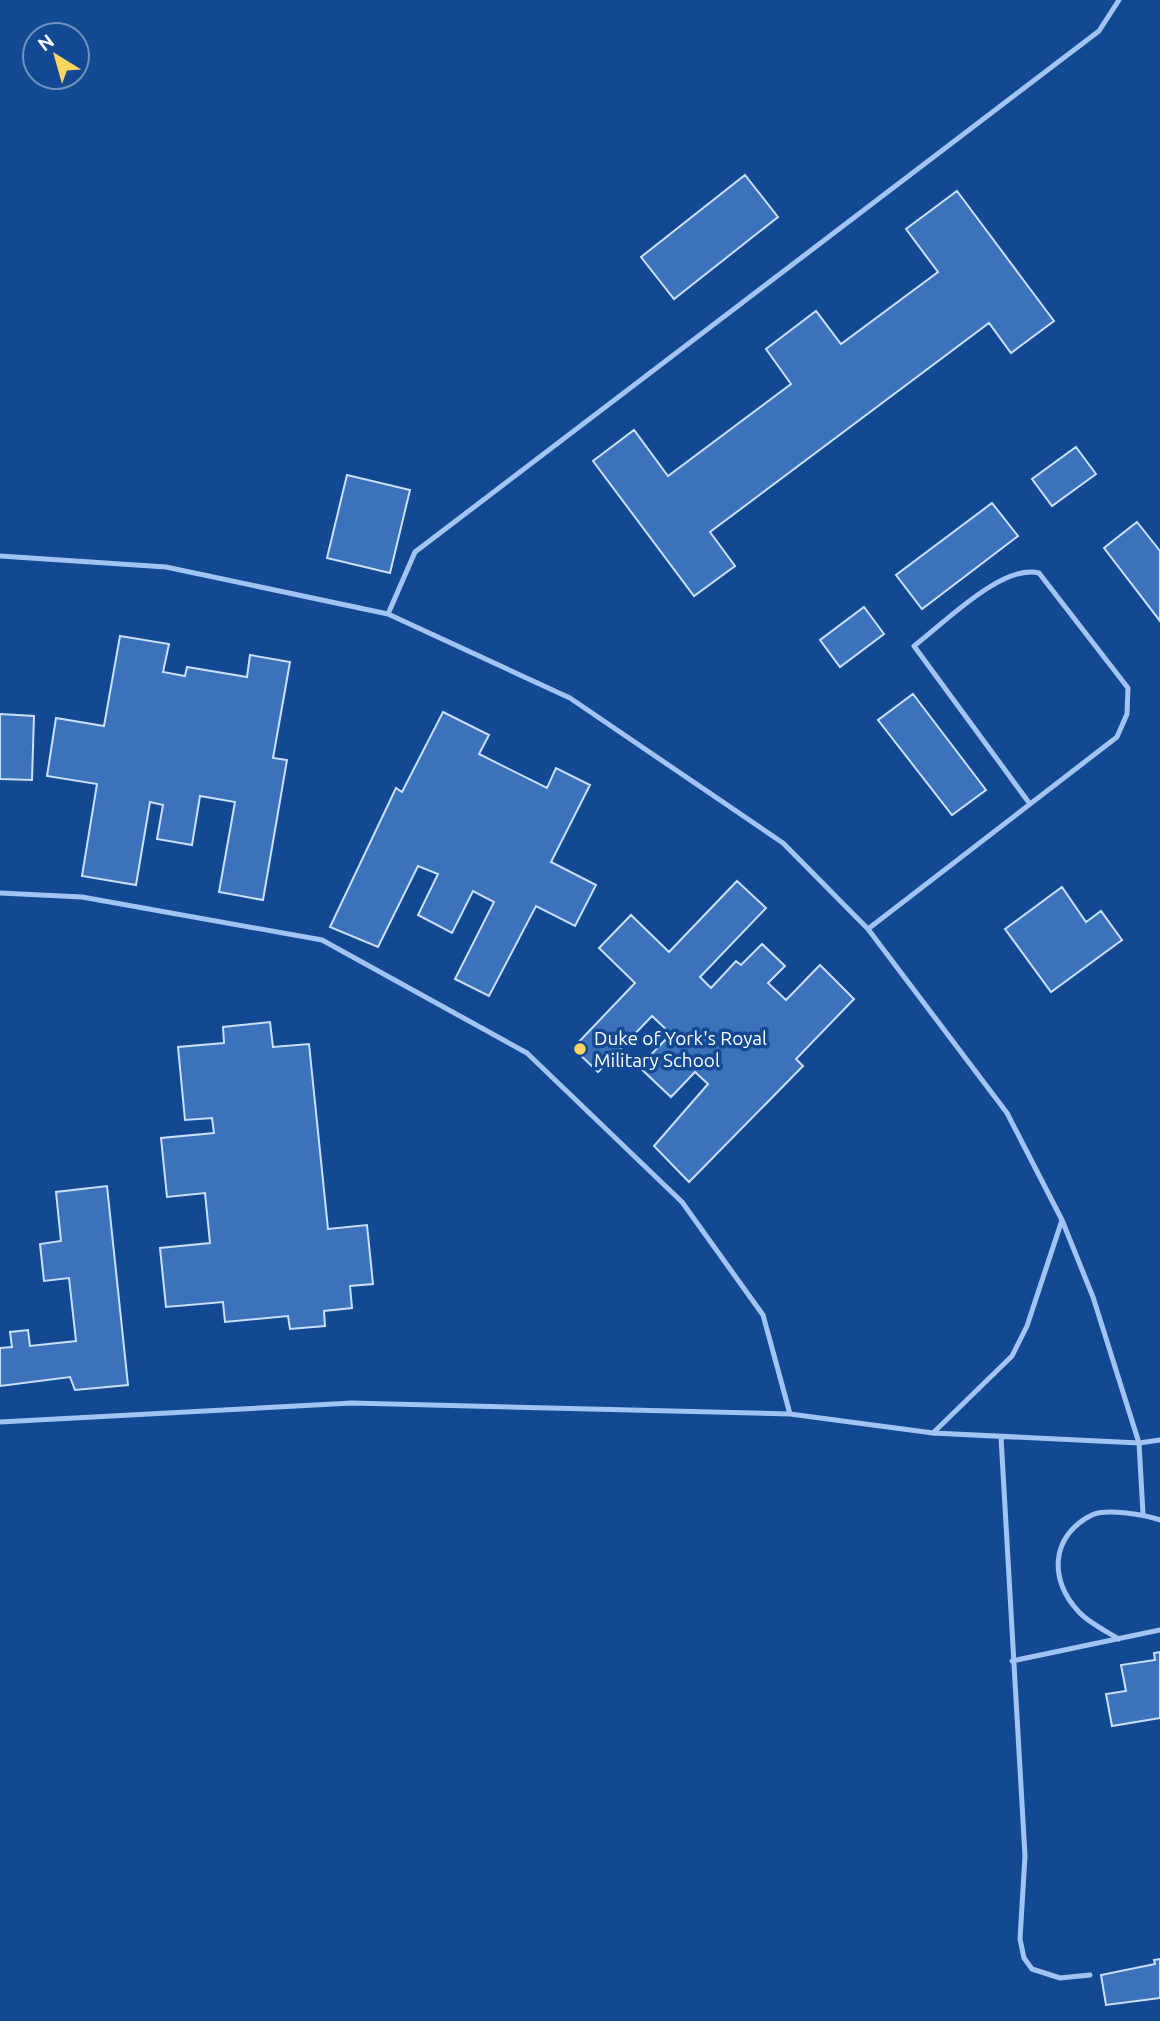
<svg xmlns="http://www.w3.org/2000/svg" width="1160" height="2021" font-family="Ubuntu,sans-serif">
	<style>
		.building { fill: #3c72bb; stroke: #c9dffc; stroke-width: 2 }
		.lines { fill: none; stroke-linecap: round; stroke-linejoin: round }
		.lane { stroke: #a2c4f2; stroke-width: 5 }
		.poi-dot { fill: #ffd562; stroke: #134993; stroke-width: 2.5 }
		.labels { text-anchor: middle; stroke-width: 7; stroke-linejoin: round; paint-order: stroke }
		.poi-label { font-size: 19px; fill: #fff; stroke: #134993; text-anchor: start }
	</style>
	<rect width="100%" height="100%" fill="#134993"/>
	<path class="building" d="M745 175 778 217 674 299 641 257Z
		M957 191 1054 321 1011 353 989 323 710 532 735 566 694 596 593 461 634 430 668 476 791 384 766 349 816 311 841 344 938 272 906 229Z
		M1076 447 1096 474 1052 506 1032 479Z
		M347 475 410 490 390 573 327 558Z
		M992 503 1018 536 922 609 896 575Z
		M1137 522 1160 551V621L1104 548Z
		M864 607 884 634 840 667 820 640Z
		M120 636 169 644 163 672 185 676 187 667 247 677 250 655 290 662 273 758 287 760 263 900 219 892 235 802 200 796 192 845 157 839 163 805 150 802 136 885 82 876 97 784 47 776 56 718 104 726Z
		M913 694 986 790 952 815 878 720Z
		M443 712 489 735 479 754 547 788 556 768 590 785 551 862 596 885 575 926 536 906 489 996 455 979 494 902 473 891 452 933 418 915 438 874 418 866 378 947 330 927 396 788 402 792Z
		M0 714 34 716 32 780 0 779Z
		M737 881 766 908 700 977 711 988 736 961 741 965 762 944 785 966 768 983 786 1000 820 965 854 999 796 1059 803 1066 689 1182 654 1146 708 1084 695 1072 671 1097 639 1067 671 1034 652 1016 598 1072 573 1048 635 983 599 948 631 915 669 952Z
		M1062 887 1086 922 1101 911 1122 940 1051 992 1005 929Z
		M270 1022 273 1047 309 1044 328 1229 367 1225 373 1284 350 1286 352 1308 324 1311 325 1326 290 1329 288 1316 225 1322 223 1302 166 1307 160 1248 210 1243 205 1193 167 1197 161 1138 214 1133 212 1118 185 1120 178 1047 224 1043 223 1027Z
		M107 1186 128 1385 75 1390 70 1377 0 1386V1348L12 1347 10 1332 28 1330 30 1346 76 1341 69 1278 44 1281 40 1244 61 1241 56 1192Z
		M1160 1652V1718L1112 1726 1106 1694 1126 1691 1121 1665 1155 1660 1154 1653Z
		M1160 1959V1998L1106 2005 1101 1975 1155 1964 1154 1960Z"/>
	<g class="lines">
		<path class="lane" d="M0 556 166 567 388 614 570 698 783 843 868 929 1007 1113 1062 1220 1093 1297 1139 1443 1143 1514
			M388 614 415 552 1099 31 1119 0
			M0 893 82 897 322 940 527 1053 682 1202 763 1315 790 1414
			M868 929 1117 737 1127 714 1128 688 1039 573C1003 563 943 624 914 646L1030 804
			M0 1422 352 1403 790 1414 933 1433 1139 1443 1160 1440
			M933 1433 1012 1356 1027 1326 1062 1220
			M1001 1437 1025 1856 1020 1939 1024 1958 1032 1969 1060 1978 1090 1975
			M1119 1639C1106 1631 1089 1623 1079 1612 1048 1580 1051 1535 1092 1515 1106 1508 1146 1515 1160 1520
			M1012 1661 1160 1630"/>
	</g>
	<circle class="poi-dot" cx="580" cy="1049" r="7"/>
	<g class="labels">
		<g class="poi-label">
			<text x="594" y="1045">Duke of York's Royal<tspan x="594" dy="22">Military School</tspan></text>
		</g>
	</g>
	<g transform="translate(56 56) rotate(323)"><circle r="33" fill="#134993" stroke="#7192be" stroke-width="2"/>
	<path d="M0-5L12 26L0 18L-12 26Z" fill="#ffd562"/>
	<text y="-10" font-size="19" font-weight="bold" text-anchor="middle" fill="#ffffff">N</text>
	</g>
</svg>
